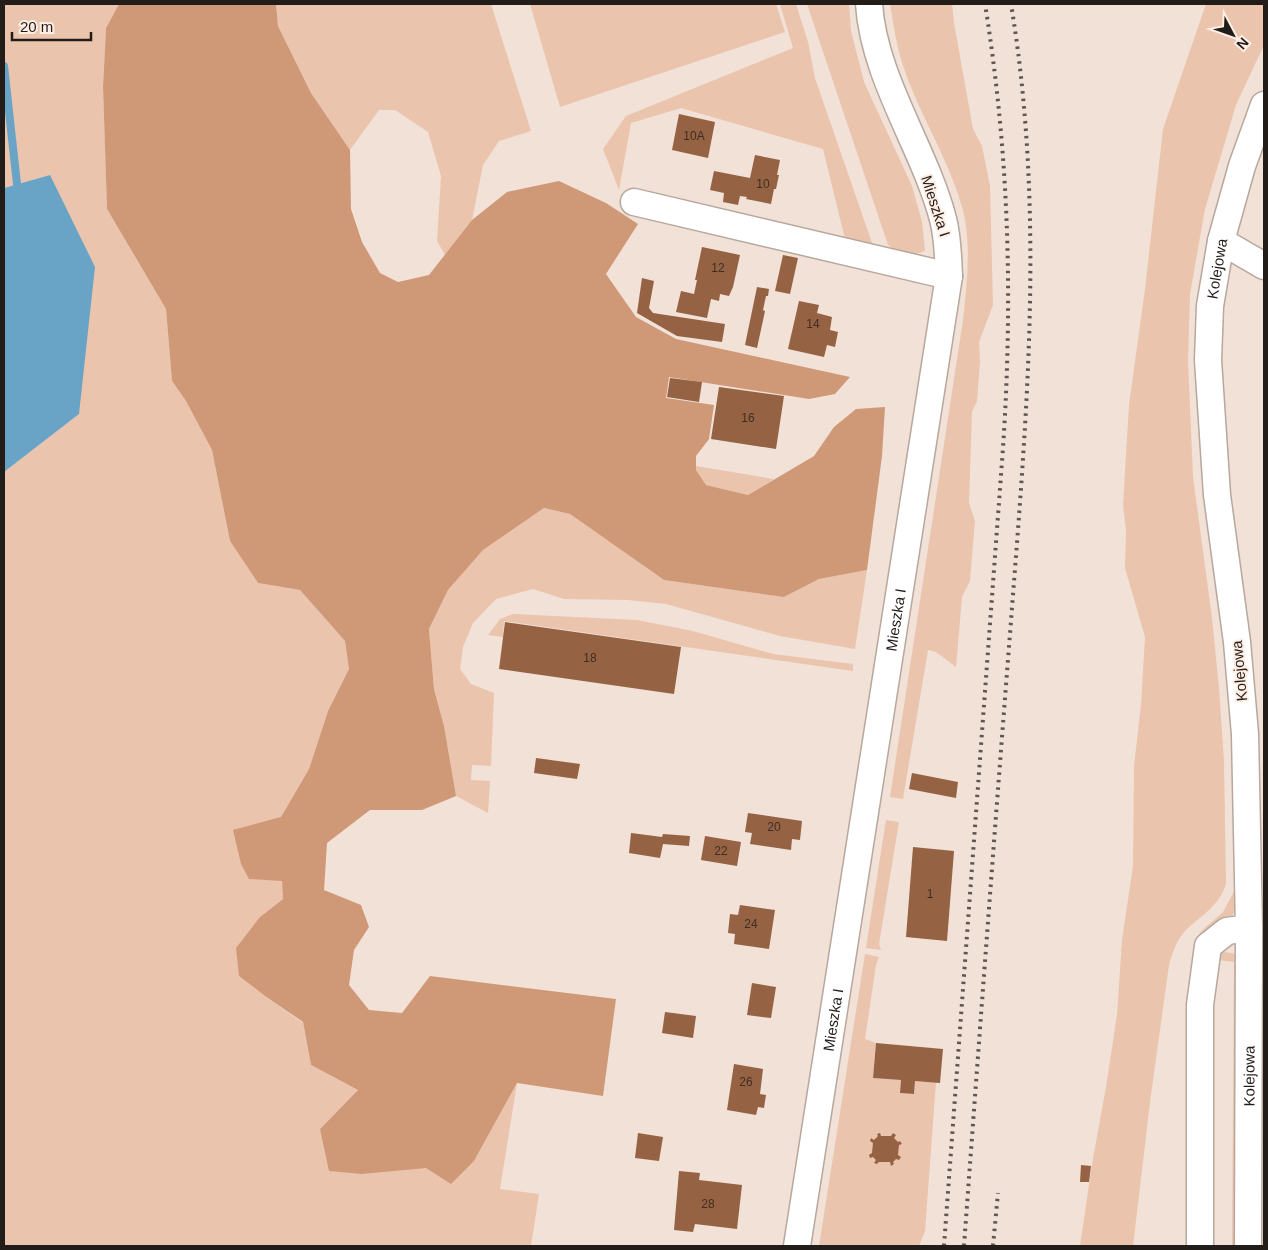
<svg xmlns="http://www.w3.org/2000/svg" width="1268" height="1250" font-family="Arial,sans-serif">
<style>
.green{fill:#ebc4ad}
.forest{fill:#cf9977}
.water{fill:#69a4c7}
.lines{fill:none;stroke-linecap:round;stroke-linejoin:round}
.stream{stroke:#69a4c7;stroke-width:8}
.building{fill:#956243}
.minor-casing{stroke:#b7a79d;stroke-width:29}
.minor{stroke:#fff;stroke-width:26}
.rail{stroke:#5f5651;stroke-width:4;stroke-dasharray:2.5 5;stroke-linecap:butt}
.labels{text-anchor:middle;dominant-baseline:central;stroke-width:4;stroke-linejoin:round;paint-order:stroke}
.number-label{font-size:12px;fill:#402e24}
.street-label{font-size:15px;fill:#231d1a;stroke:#ffeee4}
</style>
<rect width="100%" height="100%" fill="#f2e1d7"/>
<path class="green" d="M4,4H119L106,28L103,87L107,209L166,309L172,381L186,401L212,450L230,541L258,583L300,590L345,641L349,669L328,711L309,769L281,817L249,879L282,880L283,899L260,917L239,976L265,996L303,1023L311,1065L358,1090L320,1129L362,1174L474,1161L517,1083L500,1189L539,1194L531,1246H4V472L79,414L50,175L4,188Z
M276,4H491L531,131L499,141L483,165L472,220L445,255L437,241L441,176L428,132L395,110H379L350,150L311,93L278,26Z
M530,4H776L785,32L560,107Z
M780,4H796L808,42L815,78L872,243H846L823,149L681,108L631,123L619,190L603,149L626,116L793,48Z
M807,4H849L851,31L864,82L912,186L922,222L925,251C905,257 905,258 888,245Z
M890,4H952L954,23L973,129L982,146L990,186L993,305L979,342L980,362L977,401L972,412L969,503L975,521L970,581L962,597L956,667L936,652L928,650L903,799L890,797L963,320C967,283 972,243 962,207C949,160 922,119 906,74C897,51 894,27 890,4Z
M1206,4H1264V45L1236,105L1205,209L1190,294L1188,361L1193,477L1212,618L1219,688L1224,761L1226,884C1219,906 1202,915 1186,930C1177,939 1172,953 1169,965L1150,1102L1133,1246H1080L1092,1164L1106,1087L1117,1015L1122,940L1133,866L1134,766L1141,705L1145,637L1125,568L1126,531L1123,505L1129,405L1145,289L1163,129Z
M696,466L774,479L748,495L706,485L696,470Z
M544,508L570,514L664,580L784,597L819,579L867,570L855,649L780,636L666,604L628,600L564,599L533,589L496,599L473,623L463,647L460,669L471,684L494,693L491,766L472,765L471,780L490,781L488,813L456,796L444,726L434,689L429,629L448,590L483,550Z
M513,614L637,620L693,631L773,654L853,664V671L504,621L503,637L488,635L500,619Z
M886,820L899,822L879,944L881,950L866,948Z
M1236,888C1236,931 1229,916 1198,934L1223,912Z
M1225,952L1236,954V1246H1232L1234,962L1218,960L1219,954Z
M865,954L879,957L876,965L865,1039L876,1043L873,1078L901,1080L900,1093L914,1094L915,1081L936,1082L925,1231L919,1246H819Z"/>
<path class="forest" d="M119,4H276L278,26L311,93L350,150L351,209L362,242L380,273L398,282L429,275L472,220L507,192L559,181L606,203L638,224L606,274L636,317L676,339L850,377L835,394L809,399L669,377L666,398L714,405L709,439L696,456V470L706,485L748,495L814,456L834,427L856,409L885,407L882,456L867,570L819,579L784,597L664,580L570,514L544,508L483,550L448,590L429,629L434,689L444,726L456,796L422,810H370L327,843L324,890L361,905L369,927L354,950L349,985L369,1010L402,1013L430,976L616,999L603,1096L517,1083L474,1161L451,1184L426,1168L362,1174L329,1171L320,1129L358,1090L311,1065L303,1022L265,996L239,976L236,948L260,917L283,899L282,881L249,879L241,864L233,830L281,817L309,769L328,711L349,669L345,641L300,590L258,583L230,541L212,450L186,401L172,381L166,309L107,209L103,87L106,28Z"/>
<path class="water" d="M50,175L95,267L79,414L4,472V188Z"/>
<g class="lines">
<path class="stream" d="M4,66L17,184"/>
</g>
<path class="building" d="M679,114L715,122L708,158L672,150Z
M755,155L780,160L777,175H779L776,189H774L771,204L746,199L747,197L740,196L738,205L723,202L724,193L710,190L714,171L750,178Z
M702,247L740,255L733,287L729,296L720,294L719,301L711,299L707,318L676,312L681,291L694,294L697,280H695Z
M783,255L798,258L790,294L775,291Z
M642,278L654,281L649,308L653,313L725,324L722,342L677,336L637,313Z
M757,287L769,289L768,296H766L763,310L765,311L757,348L745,345Z
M799,301L819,305L817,313L832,317L830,330L838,332L835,347L827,345L824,357L788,349Z
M670,378L702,382L699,402L667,397Z
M719,387L784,396L776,449L711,439Z
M505,622L681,647L674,694L499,669Z
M536,758L580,764L577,779L534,773Z
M912,773L958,782L956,798L909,789Z
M748,813L802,821L800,840L792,839L791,850L750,844L752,833L745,832Z
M631,833L662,837L663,834L690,836L689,846L663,844L660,858L629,853Z
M705,836L741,842L737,866L701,860Z
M913,847L954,851L947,941L906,937Z
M740,905L775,910L769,949L734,944L735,934L728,933L730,914L738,915Z
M752,983L776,987L771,1018L747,1015Z
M665,1012L696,1016L693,1038L662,1033Z
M876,1043L943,1049L940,1083L915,1081L914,1094L900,1093L901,1080L873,1078Z
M734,1064L763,1069L760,1094L766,1095L764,1108L758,1107L756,1115L727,1110Z
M638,1133L663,1137L659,1161L635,1158Z
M880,1133L881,1136H891L893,1133L896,1135L894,1138L898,1142L900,1141L902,1144L899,1145L898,1155L901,1157L899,1160L896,1159L893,1162L894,1164L891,1166L890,1162H879L877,1164L874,1163L876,1160L873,1157L870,1158L869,1155L872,1153L873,1143L870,1141L871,1138L874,1140L878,1136L877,1134Z
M1081,1165L1091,1166L1089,1182H1080Z
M679,1171L700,1173L699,1180L742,1185L737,1229L695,1224L693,1232L674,1230Z"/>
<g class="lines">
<defs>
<g id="minor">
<path d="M634,202L949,276"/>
<path d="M1221,241L1264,266"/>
<path id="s1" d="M797,1246L949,276C948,257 948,238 943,219C924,147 874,79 869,4"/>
<path d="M1200,1246V1005L1208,946L1227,931L1249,928"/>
<path id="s2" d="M1248,1246L1249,928L1245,734L1237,642L1217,495L1208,360L1210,306L1221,241L1242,166L1264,105"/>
</g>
</defs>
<use href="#minor" class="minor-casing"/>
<use href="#minor" class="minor"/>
<path class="rail" d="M944,1246L1003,448C1013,297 1009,153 985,4
M964,1246C979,1042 994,838 1010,634C1026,423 1046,215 1011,4
M993,1246L998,1193"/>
</g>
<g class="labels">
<g class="number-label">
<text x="694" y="136">10A</text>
<text x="763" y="184">10</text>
<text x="718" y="268">12</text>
<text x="813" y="324">14</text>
<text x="748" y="418">16</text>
<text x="590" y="658">18</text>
<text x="774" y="827">20</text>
<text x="721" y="851">22</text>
<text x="930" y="894">1</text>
<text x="751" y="924">24</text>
<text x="746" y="1082">26</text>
<text x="708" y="1204">28</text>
</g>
<g class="street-label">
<text transform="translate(936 206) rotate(72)">Mieszka I</text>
<text stroke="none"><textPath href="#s2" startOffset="980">Kolejowa</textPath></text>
<text stroke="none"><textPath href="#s1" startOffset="634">Mieszka I</textPath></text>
<text transform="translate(1239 671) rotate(-95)">Kolejowa</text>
<text stroke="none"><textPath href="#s1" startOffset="229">Mieszka I</textPath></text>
<text stroke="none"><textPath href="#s2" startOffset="170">Kolejowa</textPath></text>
</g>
</g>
<rect width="1268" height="1250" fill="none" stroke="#231d1a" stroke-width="10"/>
<g transform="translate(1233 35) rotate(131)" stroke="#ffeee4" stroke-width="4" paint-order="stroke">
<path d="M0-4L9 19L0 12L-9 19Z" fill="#231d1a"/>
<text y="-8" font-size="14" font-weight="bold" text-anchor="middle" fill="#231d1a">N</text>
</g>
<path d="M12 32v8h79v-8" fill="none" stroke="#231d1a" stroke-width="2.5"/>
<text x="20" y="32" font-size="15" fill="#231d1a" stroke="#ffeee4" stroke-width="4" paint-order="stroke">20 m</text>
</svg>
